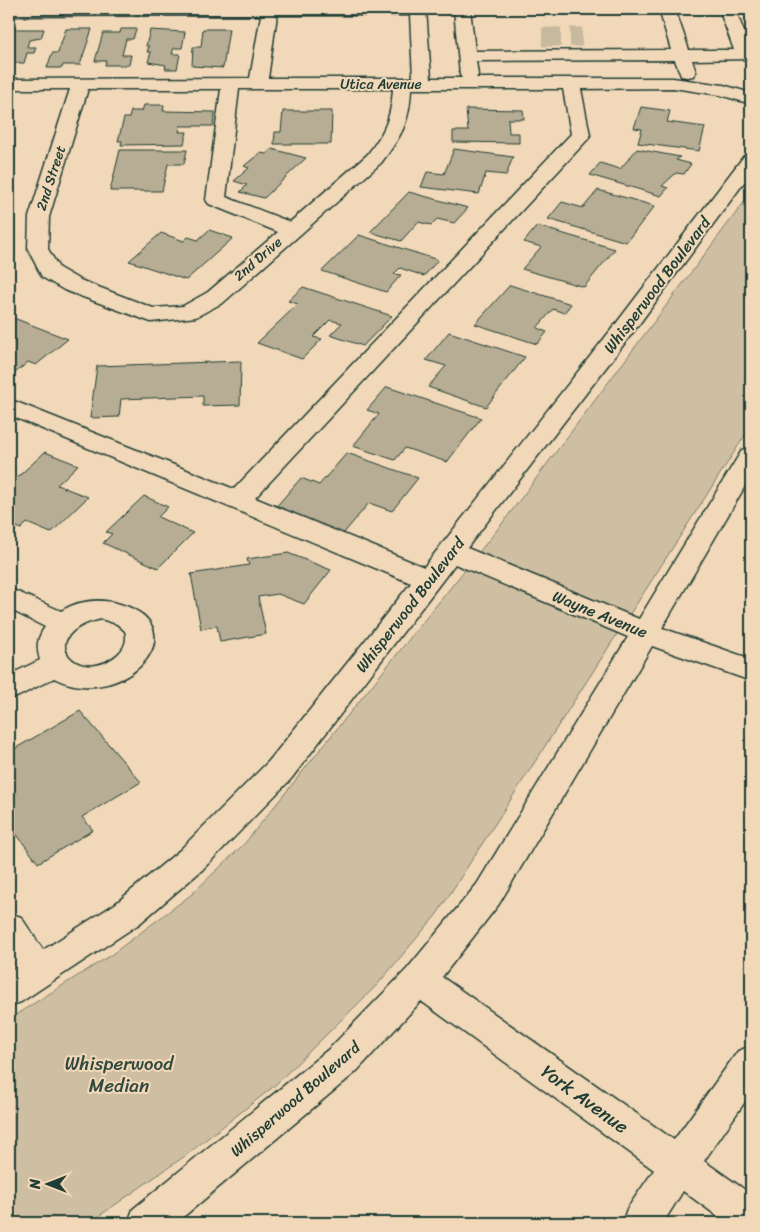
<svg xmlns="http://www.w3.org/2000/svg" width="760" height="1232" font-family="Sriracha,sans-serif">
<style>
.green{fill:#cfbfa2;stroke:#777e6b}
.building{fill:#b6ad94;stroke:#1f3d34}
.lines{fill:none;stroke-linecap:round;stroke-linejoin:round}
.minor-tunnel{stroke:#c7b99e;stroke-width:19;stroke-dasharray:19 9;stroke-linecap:butt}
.minor-casing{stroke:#1f3d34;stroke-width:3}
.minor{fill:#f1d8b8;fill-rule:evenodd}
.labels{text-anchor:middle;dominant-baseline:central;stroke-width:4;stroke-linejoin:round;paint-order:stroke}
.far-street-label{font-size:14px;fill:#1f3d34;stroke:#f1d8b8}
.street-label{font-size:16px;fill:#1f3d34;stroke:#f1d8b8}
.near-park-label{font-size:19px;fill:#314a3f;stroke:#f1d8b8}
.near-street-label{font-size:19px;fill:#1f3d34;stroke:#f1d8b8}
</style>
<rect width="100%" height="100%" fill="#f1d8b8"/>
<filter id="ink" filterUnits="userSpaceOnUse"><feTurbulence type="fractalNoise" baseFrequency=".02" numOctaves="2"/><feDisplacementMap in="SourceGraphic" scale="10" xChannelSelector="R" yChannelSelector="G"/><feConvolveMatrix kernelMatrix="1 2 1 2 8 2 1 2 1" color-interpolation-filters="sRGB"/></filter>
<g filter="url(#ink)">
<path class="green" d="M751,193V426L437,914L377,985L273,1087L185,1156L89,1223H9V1019L111,955L192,894L245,843L501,525Z"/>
<path class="building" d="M9,29H44L41,38L29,40L27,47H36L34,53H27L24,63H9Z
M66,29H92L80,65H63L62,68H47L52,53H58Z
M121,29H136L133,39H126L122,55H131L129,65H105L106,61H95L103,33H120Z
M203,29H229L223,68L192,66L193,47H201Z
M150,30L185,32L182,48H174L172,54H180L177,69H165L166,65L148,62L151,52H147L149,46H146Z
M144,105H164L163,111L215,112L213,126H180L179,132H187L184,144L121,145L122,141H118L124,118H129L131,111H142Z
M641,107L670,111L667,122L705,127L699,151L638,143L642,129L634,128Z
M466,109L523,110L524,119H508L509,133H519V143L453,142V131H468Z
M283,111H332L331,144H274L275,132H281Z
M272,149L306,158L264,198L240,192L247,185L234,181L249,168L244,166L260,153L266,154Z
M454,149L513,157L506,175L486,173L479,194L421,187L427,172L444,174Z
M637,149L680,157L676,160L691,164L684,174L676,173L662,186L668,188L661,196L590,175L600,163L620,169Z
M120,150H187L184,164H168L162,191H110Z
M598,190L655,206L626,242L548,219L562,202L583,208Z
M409,192L468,208L454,223L437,219L431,225L418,222L401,241L370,232Z
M537,226L615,249L584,287L522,269L541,247L524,242Z
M209,230L233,238L186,280L129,261L161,233L184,241L188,237L198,240Z
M359,235L438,260L424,276L400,268L394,274L401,275L386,292L322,271Z
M510,285L571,304L564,313L553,309L537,328L547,332L537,344L475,324Z
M303,287L392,316L363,346L330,335L342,323L330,320L313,337L322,339L302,359L257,343L298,304L288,301Z
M11,317L68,339L36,365L28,362L9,378V318Z
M449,332L525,357L486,407L428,387L446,366L426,360Z
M241,361L240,405L203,406V396L121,399L119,417L90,418L97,366Z
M387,387L481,418L447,462L405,448L395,460L353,446L379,414L367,410Z
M45,452L78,465L57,485L88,497L51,533L27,523L21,529L9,523V485Z
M347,453L418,478L392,511L369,503L343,534L275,508L301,478L319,485Z
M144,496L168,507L158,517L193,533L158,568L103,543L112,534L106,532Z
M288,553L331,570L304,604L278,594L258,597L266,634L220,642L217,626L201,629L191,574L249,565L247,559Z
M80,711L141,782L82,817L93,830L38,863L9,824V752Z"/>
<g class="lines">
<path class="minor-tunnel" d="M542,37H582"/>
<defs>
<path id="minor" d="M9,9H426L431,78H462L460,75L454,9H470L475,51L671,50L659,9H675L689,50H734L719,9H735L751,49V59L692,60L696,72L693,76L687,77L681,76L675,60L476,61L478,75L476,78H673L723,85L751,93V104L720,95L673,88L581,89L590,135L588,139L255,498L424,567L618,321L744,156L751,154V173L634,331L467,548L639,619L742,450L751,448V476L662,628L751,659V681L652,646L499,904L442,977L674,1140L738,1051L751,1046V1093L704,1161L751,1194V1223H727L683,1191L663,1223H622L627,1209L654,1170L421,1001L356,1072L176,1223H128L133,1209L330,1048L407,969L477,884L628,637L455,564L291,779L202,870L139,924L21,1002L9,1006V972L16,967L9,955V913L21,917L43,950L115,904L180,850L269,761L411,583L9,415V399L234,489L571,134L563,89H411C410,122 401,137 381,163L224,302L196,317L151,322L64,290L42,277L28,249L29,217L70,89H9V79L250,78L261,15L9,16ZM277,15H410L413,78H268ZM88,89H221L206,200L209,204L278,232L208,292L183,306L153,308L80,280L59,268L48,249L49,217ZM239,89H393C391,118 385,132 367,155L290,222L226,197Z
M9,588L61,611C79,600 100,598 120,604C201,628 122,713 54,678L19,696L9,699V675L40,660C36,647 37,638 45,627L9,609ZM101,619L117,624L125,631C128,641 124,649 117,655C78,688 31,635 101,619Z"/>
</defs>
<use href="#minor" class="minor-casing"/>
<use href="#minor" class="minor"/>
</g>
</g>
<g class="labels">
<g class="far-street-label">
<text x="381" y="84">Utica Avenue</text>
<text transform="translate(51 178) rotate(-72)">2nd Street</text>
<text transform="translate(258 259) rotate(-41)">2nd Drive</text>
</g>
<g class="street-label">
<text transform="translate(657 285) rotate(-53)">Whisperwood Boulevard</text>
<text transform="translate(410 605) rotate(-52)">Whisperwood Boulevard</text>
<text transform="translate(600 614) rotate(22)">Wayne Avenue</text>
<text transform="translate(295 1099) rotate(-41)">Whisperwood Boulevard</text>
</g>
<g class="near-park-label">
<text x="119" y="1063">Whisperwood<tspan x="119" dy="22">Median</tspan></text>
</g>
<g class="near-street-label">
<text transform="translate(585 1099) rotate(36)">York Avenue</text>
</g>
</g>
<rect width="760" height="1232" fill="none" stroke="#f1d8b8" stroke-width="30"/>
<rect x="15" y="15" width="730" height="1202" fill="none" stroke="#1f3d34" stroke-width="2" filter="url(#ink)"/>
<g transform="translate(48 1184) rotate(270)" stroke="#f1d8b8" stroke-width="4" paint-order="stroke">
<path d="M0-4L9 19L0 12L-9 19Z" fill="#1f3d34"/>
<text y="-8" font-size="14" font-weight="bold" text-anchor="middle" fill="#1f3d34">N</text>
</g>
</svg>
